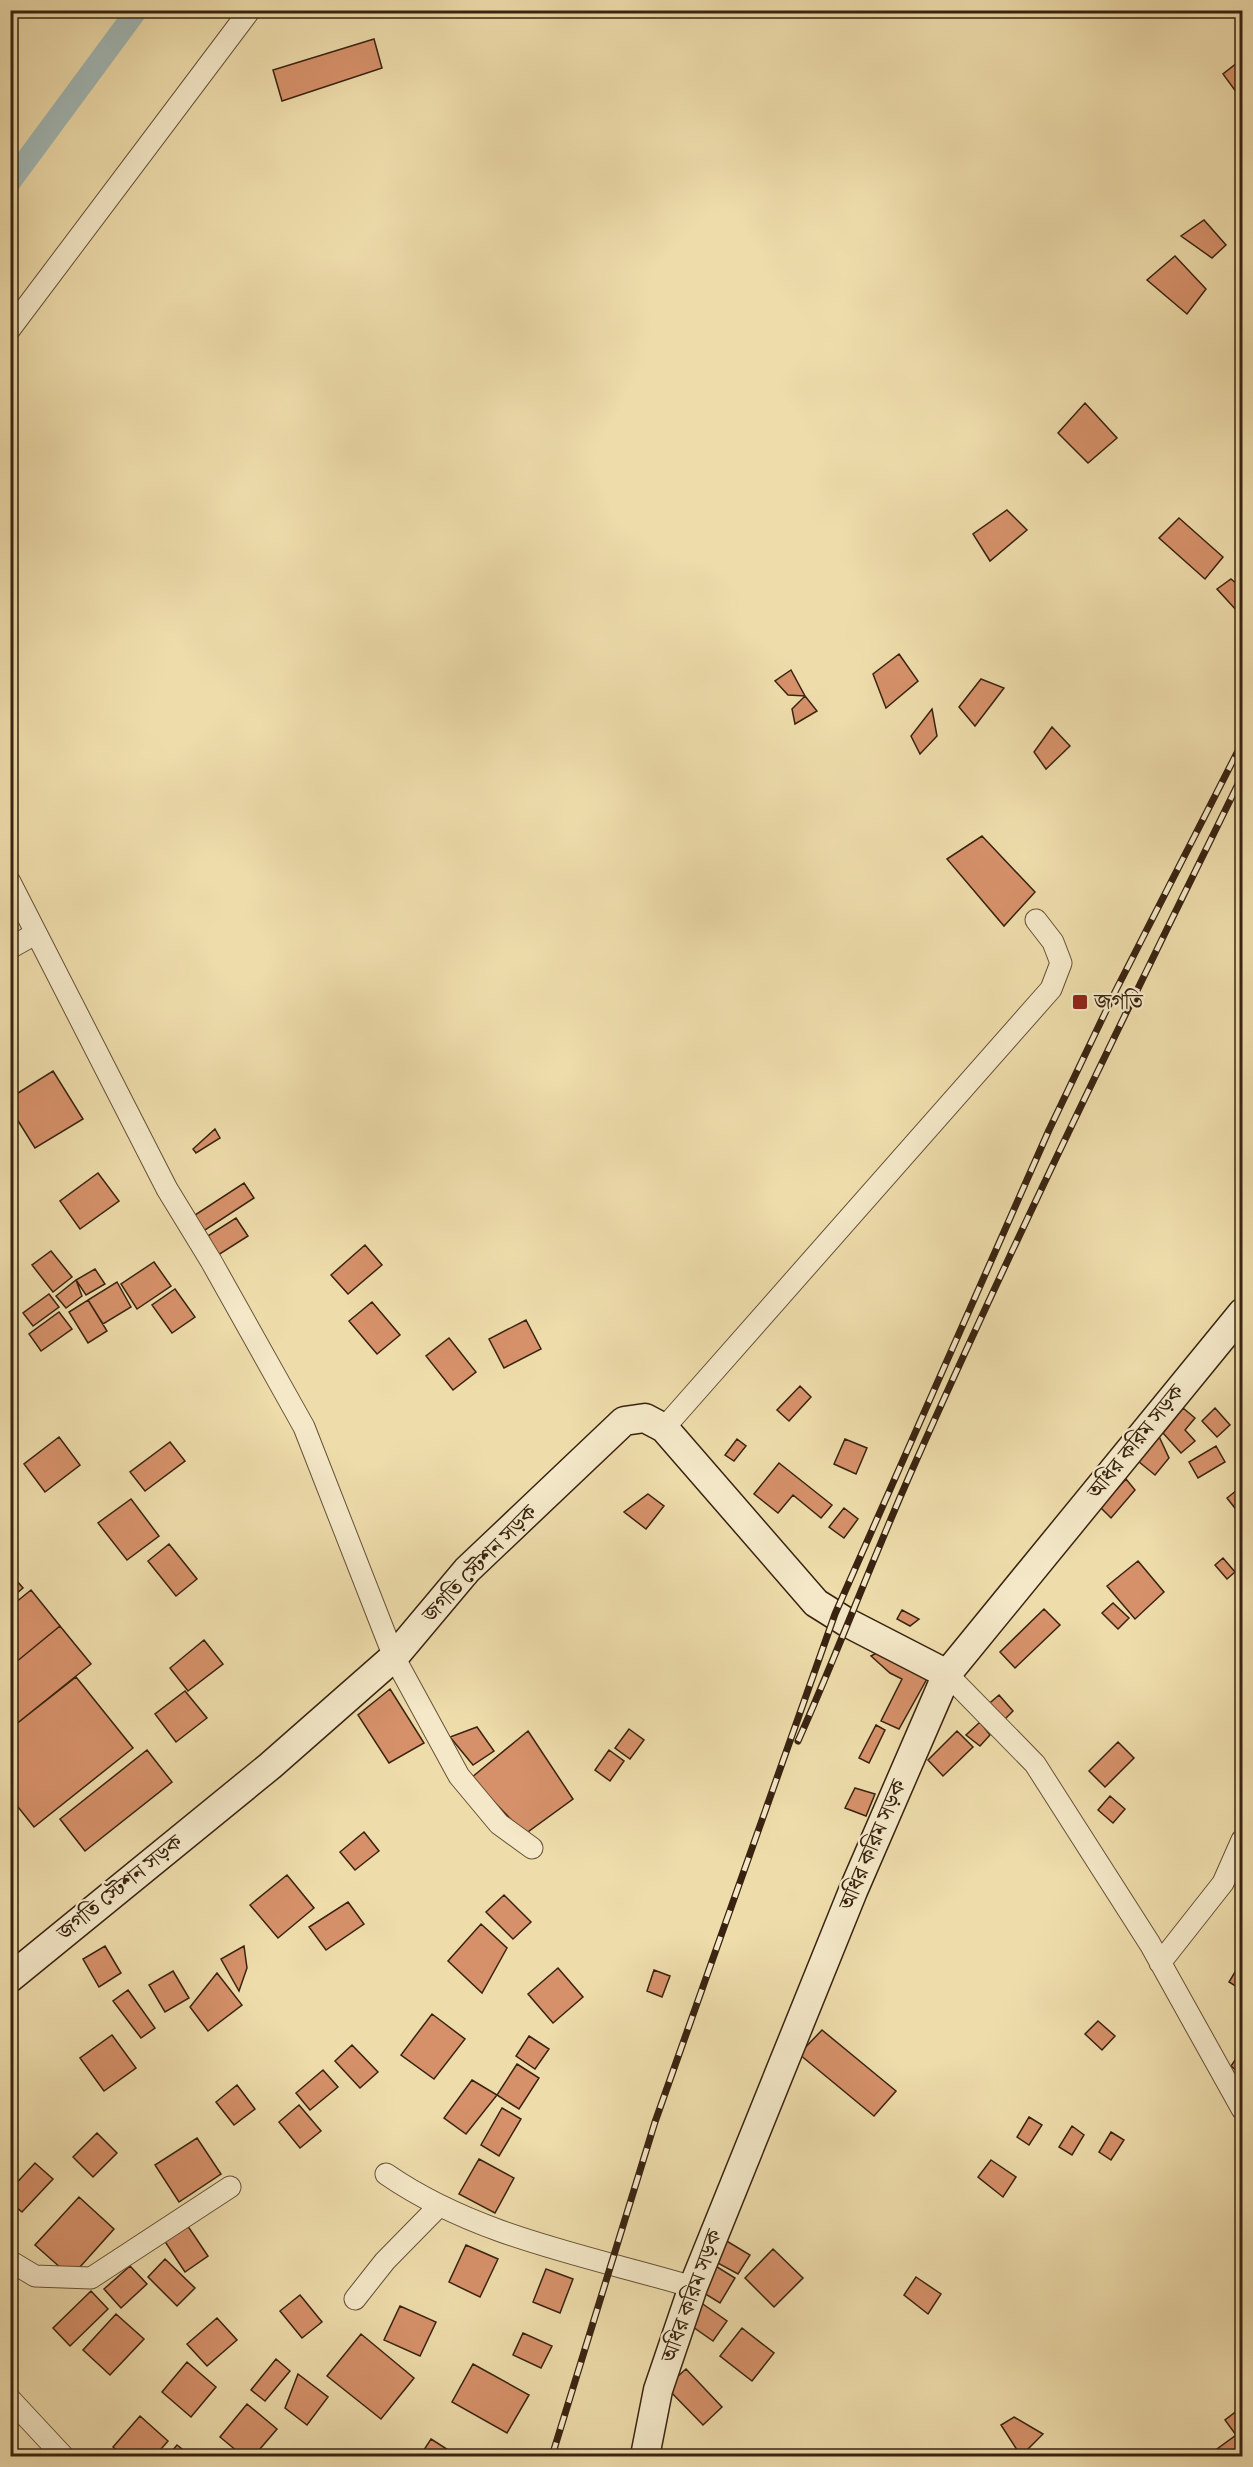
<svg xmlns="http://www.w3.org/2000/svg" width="1253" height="2467" font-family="'IM FELL DW Pica','Noto Serif Bengali',serif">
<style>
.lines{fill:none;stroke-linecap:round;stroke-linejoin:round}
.canal{stroke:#a0b8b6;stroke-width:22}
.building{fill:#d6916a;stroke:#392310;stroke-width:1.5}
.street-casing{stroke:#665137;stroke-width:23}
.secondary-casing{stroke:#392310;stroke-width:31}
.street{stroke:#f4e8c8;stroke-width:21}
.secondary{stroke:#f4e8c8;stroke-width:28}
.rail-casing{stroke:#392310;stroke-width:7}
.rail{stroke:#f4e8c8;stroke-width:4.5;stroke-dasharray:14;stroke-linecap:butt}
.poi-dot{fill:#8f2418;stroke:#f4e8c8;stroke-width:2}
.labels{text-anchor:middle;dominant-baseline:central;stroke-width:4.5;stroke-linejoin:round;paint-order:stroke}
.poi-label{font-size:22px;fill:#392310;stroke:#f4e8c8;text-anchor:start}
.street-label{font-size:22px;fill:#392310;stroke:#f4e8c8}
</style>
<rect width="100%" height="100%" fill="#eedcab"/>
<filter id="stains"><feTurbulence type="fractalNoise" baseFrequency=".00333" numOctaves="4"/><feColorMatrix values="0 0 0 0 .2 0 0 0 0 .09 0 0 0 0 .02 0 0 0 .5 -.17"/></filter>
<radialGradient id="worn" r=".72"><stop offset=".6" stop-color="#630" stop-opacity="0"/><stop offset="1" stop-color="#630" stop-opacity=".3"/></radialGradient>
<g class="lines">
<path class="canal" d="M10,182L137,10"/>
</g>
<path class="building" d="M374,39L382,68L282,101L273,70Z
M1242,59V100L1223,74Z
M1204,220L1226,245L1212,258L1181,236Z
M1175,256L1206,289L1187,314L1147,280Z
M1085,403L1117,438L1088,463L1058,433Z
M1007,510L1027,530L990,561L973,534Z
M1179,518L1223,557L1205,579L1159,538Z
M1231,579L1242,588V606L1237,611L1217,589Z
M899,654L918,681L886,708L873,674Z
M791,670L805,696L788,695L775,681Z
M981,679L1004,688L975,726L959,707Z
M805,696L817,711L795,724L792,709Z
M932,709L937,736L920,754L911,736Z
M1052,727L1070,746L1046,769L1034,752Z
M982,836L1035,892L1004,926L947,859Z
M53,1071L83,1119L35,1148L10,1108V1098Z
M215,1129L220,1138L196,1153L193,1149Z
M98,1173L119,1201L80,1229L60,1201Z
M244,1183L254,1198L202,1232L192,1217Z
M236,1218L248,1236L215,1257L203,1239Z
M365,1245L382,1265L348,1294L331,1275Z
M51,1251L72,1277L53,1292L32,1265Z
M154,1262L171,1286L137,1309L121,1284Z
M95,1269L105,1284L86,1295L76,1280Z
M76,1280L82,1296L66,1308L56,1296Z
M117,1282L131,1307L103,1324L88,1300Z
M175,1289L195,1317L172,1333L152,1305Z
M49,1294L59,1307L33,1326L23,1313Z
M88,1300L107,1331L88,1343L69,1312Z
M372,1302L400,1335L377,1354L349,1321Z
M59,1312L72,1329L41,1351L29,1334Z
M526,1320L541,1349L504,1368L489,1339Z
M449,1338L476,1372L453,1390L426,1356Z
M800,1386L811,1397L789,1421L777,1410Z
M1183,1408L1195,1418L1185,1430L1195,1441L1181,1453L1163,1433Z
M1215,1408L1230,1425L1217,1437L1202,1421Z
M1156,1430L1169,1458L1155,1475L1133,1457Z
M59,1437L80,1465L45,1492L24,1464Z
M737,1439L746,1446L734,1461L725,1455Z
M845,1439L867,1448L856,1474L834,1464Z
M170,1442L185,1461L145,1491L130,1472Z
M1216,1446L1225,1462L1198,1478L1189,1462Z
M779,1463L832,1505L821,1518L793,1495L778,1513L754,1494Z
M1126,1479L1135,1490L1111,1518L1100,1507Z
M1242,1486V1517L1227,1498Z
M648,1494L664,1506L646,1529L624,1512Z
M131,1499L159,1536L127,1560L98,1523Z
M844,1508L858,1519L844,1538L829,1527Z
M169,1544L197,1579L176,1596L148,1561Z
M1223,1558L1235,1572L1227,1579L1215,1565Z
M1138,1561L1164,1592L1135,1619L1107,1586Z
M10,1573L23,1588L10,1599Z
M31,1590L60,1626L10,1667V1607Z
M1113,1603L1129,1618L1118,1629L1102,1613Z
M1044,1609L1060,1625L1015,1668L1000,1652Z
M902,1610L919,1619L910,1626L897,1619Z
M60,1626L91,1664L10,1729V1667Z
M204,1640L223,1664L188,1691L170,1668Z
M884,1649L928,1677L899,1729L881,1721L902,1679L890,1673L871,1656Z
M76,1677L133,1748L34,1827L10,1797V1729Z
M390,1689L424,1743L389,1763L358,1715Z
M185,1691L207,1718L176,1742L155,1714Z
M999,1695L1013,1711L1001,1723L984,1708Z
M980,1722L990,1735L980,1746L966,1735Z
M876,1725L885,1730L869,1763L859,1758Z
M477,1727L494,1751L473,1765L450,1737Z
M629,1729L644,1740L630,1759L615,1748Z
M528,1731L573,1799L525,1834L471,1778Z
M957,1731L973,1747L943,1776L928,1760Z
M1118,1742L1134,1758L1105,1787L1089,1771Z
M147,1750L172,1782L85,1851L60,1819Z
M609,1750L624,1761L610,1781L595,1770Z
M855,1788L875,1794L866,1816L845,1808Z
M1110,1796L1125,1809L1113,1823L1098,1810Z
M364,1832L379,1851L355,1870L340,1852Z
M287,1875L314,1908L278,1938L250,1905Z
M504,1895L531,1922L513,1939L486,1912Z
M348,1902L364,1924L326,1950L309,1927Z
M481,1924L507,1948L482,1993L448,1961Z
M105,1946L121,1973L99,1987L83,1959Z
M244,1946L247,1968L239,1991L221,1959Z
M1238,1967L1242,1970V1990L1229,1982Z
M558,1968L583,1997L553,2023L528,1994Z
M654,1970L670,1976L662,1997L647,1991Z
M173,1971L189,1998L165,2012L149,1985Z
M217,1973L242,2005L208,2031L190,2007Z
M128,1990L155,2028L141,2038L113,2001Z
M432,2014L465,2039L434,2079L401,2055Z
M1098,2021L1115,2036L1102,2050L1085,2034Z
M822,2030L896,2091L874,2116L799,2054Z
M112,2035L136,2068L104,2091L80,2058Z
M529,2036L549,2049L535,2069L516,2056Z
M352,2045L378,2072L360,2088L335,2061Z
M1242,2050V2075L1231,2066Z
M517,2064L539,2078L519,2109L497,2095Z
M323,2070L338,2087L310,2110L296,2093Z
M472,2080L497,2095L466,2134L444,2118Z
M237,2085L255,2109L234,2125L216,2102Z
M299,2105L321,2131L300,2148L279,2122Z
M502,2108L521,2119L499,2156L481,2145Z
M1029,2117L1042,2125L1029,2145L1017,2137Z
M1072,2126L1084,2135L1072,2155L1059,2147Z
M1111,2132L1124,2140L1111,2160L1099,2152Z
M97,2133L117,2153L93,2177L73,2157Z
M197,2138L221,2174L179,2202L155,2165Z
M479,2159L514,2178L495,2213L459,2194Z
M991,2160L1016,2177L1003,2197L978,2177Z
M35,2163L53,2179L22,2212L10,2202V2190Z
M79,2197L114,2229L71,2277L35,2245Z
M183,2219L208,2256L185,2272L160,2234Z
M725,2240L750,2255L738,2274L714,2261Z
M466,2245L498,2259L480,2297L449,2282Z
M773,2249L803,2278L774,2307L745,2278Z
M165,2259L195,2288L177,2306L148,2277Z
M714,2265L735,2278L720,2303L699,2290Z
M130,2266L147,2284L121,2308L104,2289Z
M546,2269L573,2279L560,2313L533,2302Z
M916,2277L941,2294L928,2314L904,2295Z
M91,2291L108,2309L70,2346L53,2328Z
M300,2295L322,2322L302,2338L280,2311Z
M700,2302L727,2321L713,2341L686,2322Z
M400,2306L436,2322L420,2356L384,2340Z
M116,2314L144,2339L110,2375L83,2350Z
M217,2318L237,2340L207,2366L187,2344Z
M742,2328L774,2353L752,2381L720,2356Z
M523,2333L552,2346L541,2368L513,2355Z
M361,2334L414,2378L381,2419L327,2376Z
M276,2359L290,2371L265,2401L251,2390Z
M187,2362L216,2387L191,2417L162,2392Z
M473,2364L529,2395L507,2433L452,2402Z
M686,2369L722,2407L703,2425L666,2387Z
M298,2374L328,2397L307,2425L285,2408Z
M247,2404L277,2429L254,2456H243L220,2437Z
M1242,2407V2456H1216L1213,2452L1236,2435L1225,2420Z
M140,2416L168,2441L155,2456H123L113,2447Z
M1014,2417L1043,2434L1021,2456L1001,2425Z
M431,2439L453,2453L451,2456H420Z
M177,2445L191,2456H168Z"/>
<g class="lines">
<defs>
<path id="street" d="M10,329L250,10
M10,882L167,1189L211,1261L304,1427L394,1657L459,1776L499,1824L532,1848
M10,948L35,934
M664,1428L1051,989L1061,963L1053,942L1036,920
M947,1674L1035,1764L1150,1944L1242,2109
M1160,1963L1223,1883L1242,1840
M386,2174C477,2237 589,2256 693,2287
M10,2261L35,2276L91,2278L230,2187
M355,2299L385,2261L438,2207
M10,2399L63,2456"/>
<path id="secondary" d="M10,1978L270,1766L394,1657L467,1570L624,1421L645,1418L664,1428L816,1603L848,1623L947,1674
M645,2456L658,2390L693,2287L853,1891L947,1674L1242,1313"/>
</defs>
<use href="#street" class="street-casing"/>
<use href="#secondary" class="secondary-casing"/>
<use href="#street" class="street"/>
<use href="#secondary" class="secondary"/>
<defs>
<path id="rail" d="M798,1741C838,1652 872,1560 912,1470C1016,1236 1129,1006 1242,776
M552,2456L655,2122L835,1614L1049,1130L1115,992L1242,743"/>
</defs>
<use href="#rail" class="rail-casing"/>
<use href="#rail" class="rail"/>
</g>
<rect class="poi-dot" x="1072" y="994" width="16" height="16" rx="3"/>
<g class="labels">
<g class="poi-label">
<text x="1094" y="1002">জগতি</text>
</g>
<g class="street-label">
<text transform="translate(1136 1442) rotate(-51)">অধির করিম সড়ক</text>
<text transform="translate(480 1564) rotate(-46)">জগতি স্টেশন সড়ক</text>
<text transform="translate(873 1845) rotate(-67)">অধির করিম সড়ক</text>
<text transform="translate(120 1888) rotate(-39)">জগতি স্টেশন সড়ক</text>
<text transform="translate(692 2296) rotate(-70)">অধির করিম সড়ক</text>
</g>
</g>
<rect width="1253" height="2467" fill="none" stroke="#eedcab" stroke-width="36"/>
<rect x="12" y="12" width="1229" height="2443" fill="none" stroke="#392310" stroke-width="3"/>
<rect x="18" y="18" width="1217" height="2431" fill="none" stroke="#392310" stroke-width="1.5"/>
<rect width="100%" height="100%" filter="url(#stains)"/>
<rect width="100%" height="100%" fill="url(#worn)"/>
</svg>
